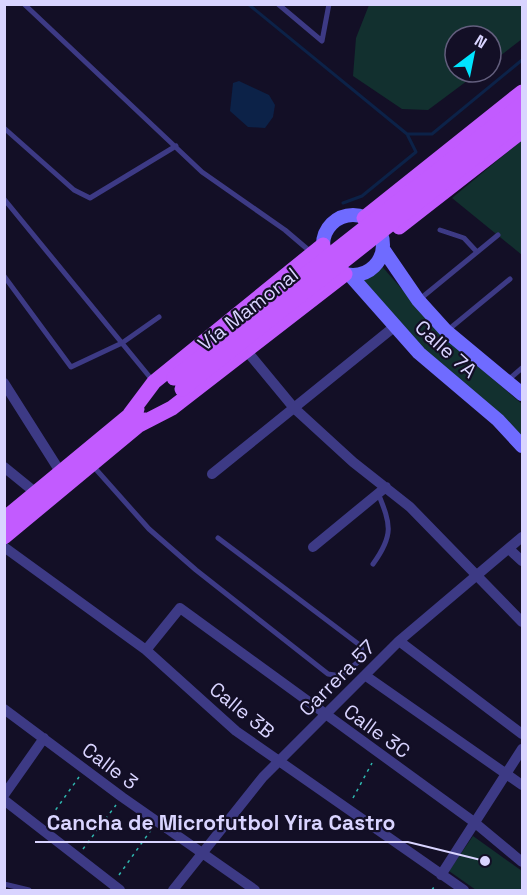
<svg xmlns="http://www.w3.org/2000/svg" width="527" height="895" font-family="'Space Grotesk',sans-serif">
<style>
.green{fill:#12302f}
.water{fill:#0c2248}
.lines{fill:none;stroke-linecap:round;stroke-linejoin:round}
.stream{stroke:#0c2248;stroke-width:3}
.path{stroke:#2fb8b0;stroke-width:1.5;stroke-dasharray:3 4.5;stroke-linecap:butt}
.lane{stroke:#3d3a85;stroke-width:5}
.street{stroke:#3d3a85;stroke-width:10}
.secondary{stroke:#6f6bff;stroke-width:14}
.primary{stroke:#c25bff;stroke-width:15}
.primary-bridge{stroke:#c25bff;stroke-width:15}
.labels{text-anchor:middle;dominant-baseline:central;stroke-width:4.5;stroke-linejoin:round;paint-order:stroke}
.street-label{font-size:20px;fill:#d9d4ff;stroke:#130f26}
.leader{fill:none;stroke:#d9d4ff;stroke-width:2}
.callout-dot{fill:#d9d4ff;stroke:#130f26;stroke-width:2}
.callout-label{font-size:21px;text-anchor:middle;font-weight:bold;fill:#d9d4ff;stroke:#130f26;stroke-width:4.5;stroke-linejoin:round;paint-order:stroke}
</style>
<rect width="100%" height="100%" fill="#130f26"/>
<path class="green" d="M369,5H522V39L491,63V36H455V72H479L428,110L402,109L353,76L356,38Z
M522,140V255L452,198Z
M379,263L443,336L522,404V439L454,380L357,279L369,275Z
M473,836L522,871V890H476L449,871Z"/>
<path class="water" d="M239,81L269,95L275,105L273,117L265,128L248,127L230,111L233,83Z"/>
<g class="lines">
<path class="stream" d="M248,4L407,134L416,152L362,196L343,203
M407,134H432L522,60"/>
<path class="path" d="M353,798L372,763
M47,822L79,777
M83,849L116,805
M119,875L151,830
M432,890L436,884"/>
<path class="lane" d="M24,4L202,172L285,230L312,253
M278,4L322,41L329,4
M4,128L74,190L90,198L176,146
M4,199L153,381
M440,230L464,238L477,252
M4,276L71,367L122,343L159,317
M420,299L498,235
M448,330L510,279
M508,380L522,368
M93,466L149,529L196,570L328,674L341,676L363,658L361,646L218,538
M373,564C394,535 391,525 378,493
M4,884L29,890"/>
<path class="street" d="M246,350L294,408L353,462L410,507L522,622
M4,383L61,473
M4,467L36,493
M212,474L394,327
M4,547L146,650L236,731L464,890
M313,547L386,487
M509,549L522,561
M399,641L522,734
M146,650L180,608L474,822L522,862
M366,676L522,785
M4,709L122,797L255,890
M4,795L44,738
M4,800L120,890
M441,875L522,749
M173,890L263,777L399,641L522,537"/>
<path class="secondary" d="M323 245a30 30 0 1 1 60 0a30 30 0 1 1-60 0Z
M383,249L418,300L446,331L522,394
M350,275L419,353L498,420L522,446"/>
<path class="primary" d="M364,218L522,92
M399,227L522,131
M130,414L154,382L323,245
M139,425L172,408L345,274
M4,519L137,409
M4,537L145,420"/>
<path class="primary-bridge" d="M174,378L522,104
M182,389L522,120"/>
</g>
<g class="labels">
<g class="street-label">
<text transform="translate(248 309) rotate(-38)">Vía Mamonal</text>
<text transform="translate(446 349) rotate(42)">Calle 7A</text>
<text transform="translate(337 678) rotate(-45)">Carrera 57</text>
<text transform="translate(242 710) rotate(39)">Calle 3B</text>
<text transform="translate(377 731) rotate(36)">Calle 3C</text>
<text transform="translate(110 766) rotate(37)">Calle 3</text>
</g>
</g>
<path class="leader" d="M485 861L408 842H35"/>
<circle class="callout-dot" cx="485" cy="861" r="6"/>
<g class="callout-label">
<text x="221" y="830">Cancha de Microfutbol Yira Castro</text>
</g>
<rect width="527" height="895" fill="none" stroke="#d9d4ff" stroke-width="12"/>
<g transform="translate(473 54) rotate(32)"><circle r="28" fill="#130f26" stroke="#625e7d" stroke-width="1.5"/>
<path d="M0-4.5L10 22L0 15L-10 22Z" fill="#00e5ff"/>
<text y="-9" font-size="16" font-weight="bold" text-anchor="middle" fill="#d9d4ff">N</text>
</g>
</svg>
